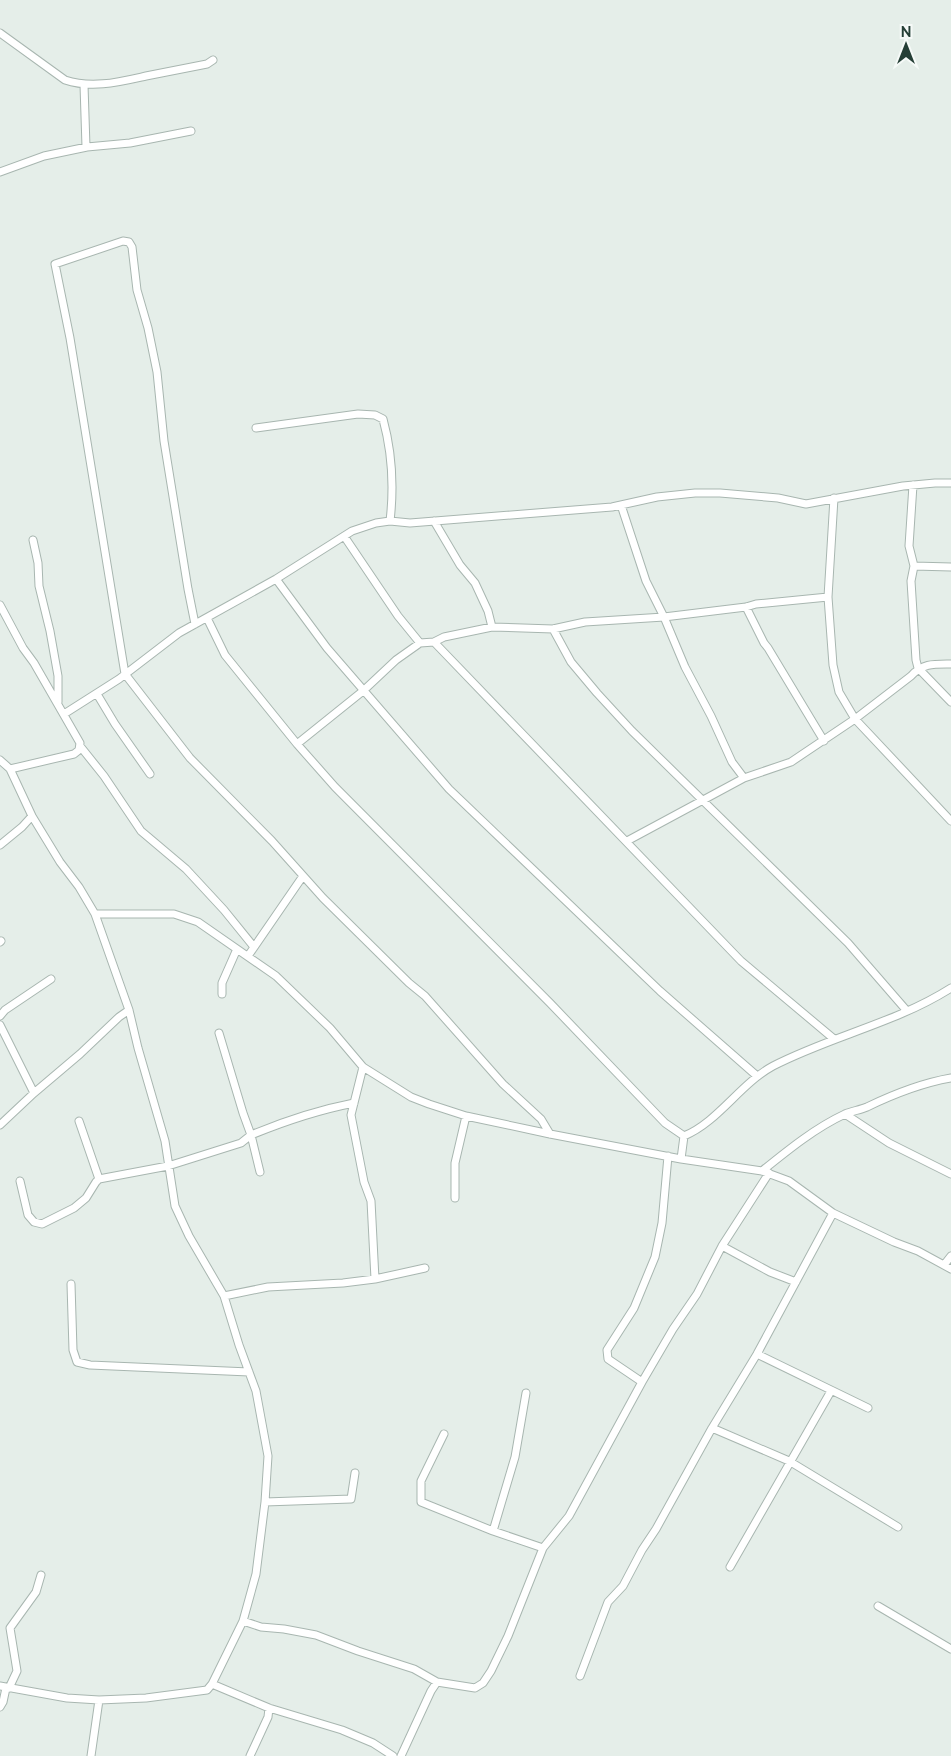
<svg xmlns="http://www.w3.org/2000/svg" width="951" height="1756" font-family="Raleway,sans-serif">
<style>
.lines{fill:none;stroke-linecap:round;stroke-linejoin:round}
.street-casing{stroke:#a8b6b0;stroke-width:9}
.street{stroke:#fff;stroke-width:7}
</style>
<rect width="100%" height="100%" fill="#e5eee9"/>
<g class="lines">
<defs>
<path id="street" d="M0,33L65,80C92,89 119,82 146,76C166,72 187,68 207,64L213,60
M84,85L86,147
M0,172L44,156L87,147L130,143L191,131
M256,428L358,414L375,415L383,419C392,452 394,487 390,521
M913,485L909,546L914,566L911,581L916,660L918,668L951,702
M834,498L828,597L833,665L839,692L855,719L951,821
M621,505L646,581L664,617L685,667L711,716L732,762L744,778
M434,521L460,565L475,583L488,611L492,627
M344,536L398,616L420,643
M33,540L38,563L39,586L50,631L58,676V702
M914,566L951,567
M276,579L327,648L449,789L660,991L757,1076
M0,605L23,648L34,663L80,743L79,750L74,754L10,769
M746,607L764,643L768,648L824,741
M207,618L225,655L297,744L335,787L550,1003L665,1123L684,1136
M195,624L188,589L164,441L157,372L148,328L137,290L132,247L129,242L123,241L55,264L70,338L125,674L190,758L272,841L323,898L409,983L425,996L503,1084L541,1119L550,1134
M553,629L571,662L597,693L632,731L848,943L907,1011
M434,642L741,961L834,1039
M97,694L115,724L150,774
M64,714L119,679L179,633L276,579L352,531L376,523L390,521L410,523L612,507L657,497L695,493H720L778,498L806,504L903,486L935,483H951
M297,744L363,691L396,660L420,643L434,642L444,637L492,627L553,629L585,622L664,617L746,607L756,604L828,597
M80,746L104,776L141,831L186,869L224,910L254,947
M0,760L10,769L32,816L60,862L79,887L95,914L129,1010L138,1048L165,1141L175,1206L189,1236L224,1296L239,1345L256,1391L268,1456L265,1502L256,1574L243,1621L212,1684L207,1690L146,1698L99,1700L67,1698L0,1686
M627,841L744,778L791,762L855,719L911,676C923,663 934,664 951,664
M0,845L22,827L32,816
M95,914H174L198,922L276,976L330,1028L363,1067L411,1097L429,1104L466,1116L550,1134L681,1159L762,1171L789,1181L833,1213L894,1242L918,1251L951,1269
M0,942L1,941
M248,956L303,876
M222,994V983L237,949
M0,1016L5,1010L51,979
M0,1025L34,1093
M363,1067L351,1115L364,1182L371,1201L375,1279
M845,1114L889,1143L951,1174
M79,1121L99,1179
M0,1125L34,1093L80,1054L119,1017L129,1010
M684,1136C718,1122 740,1084 773,1066C831,1036 896,1023 951,988
M681,1159L684,1136
M762,1171C788,1150 815,1128 845,1114C852,1111 860,1110 867,1107C894,1094 922,1083 951,1078
M260,1172L251,1135C285,1121 318,1110 354,1103
M20,1181L28,1215L34,1222L42,1224L74,1208L86,1198L96,1182L99,1179L168,1166L241,1143L251,1135L243,1113L219,1033
M455,1198V1163L466,1116
M722,1246L770,1272L796,1282
M944,1265L951,1256
M71,1284L73,1350L77,1362L90,1365L249,1372
M224,1296L268,1287L343,1283L375,1279L425,1268
M757,1354L868,1408
M642,1382L608,1359L607,1350L634,1308L655,1257L662,1223L668,1156
M712,1428L789,1461L898,1527
M444,1434L421,1481V1502L493,1531L543,1548
M265,1502L351,1499L355,1473
M493,1531L515,1457L526,1393
M730,1567L831,1391
M878,1606L951,1649
M243,1621L261,1627L284,1629L316,1635L358,1651L414,1669L437,1682L475,1688L483,1683L491,1671L508,1636L543,1548L569,1516L642,1382L673,1329L697,1294L722,1246L769,1173
M580,1676L608,1602L623,1586L642,1550L656,1529L712,1428L757,1354L833,1213
M212,1684L269,1708L342,1730L373,1743L393,1756
M9,1688L17,1671L10,1628L36,1592L41,1575
M0,1707L3,1702L6,1688
M91,1756L99,1700
M250,1756L268,1717L269,1708
M401,1756L431,1691L437,1682"/>
</defs>
<use href="#street" class="street-casing"/>
<use href="#street" class="street"/>
</g>
<g transform="translate(906 45)" stroke="#f6faf8" stroke-width="4" paint-order="stroke">
<path d="M0-4L9 19L0 12L-9 19Z" fill="#253f36"/>
<text y="-8" font-size="14" font-weight="bold" text-anchor="middle" fill="#253f36">N</text>
</g>
</svg>
